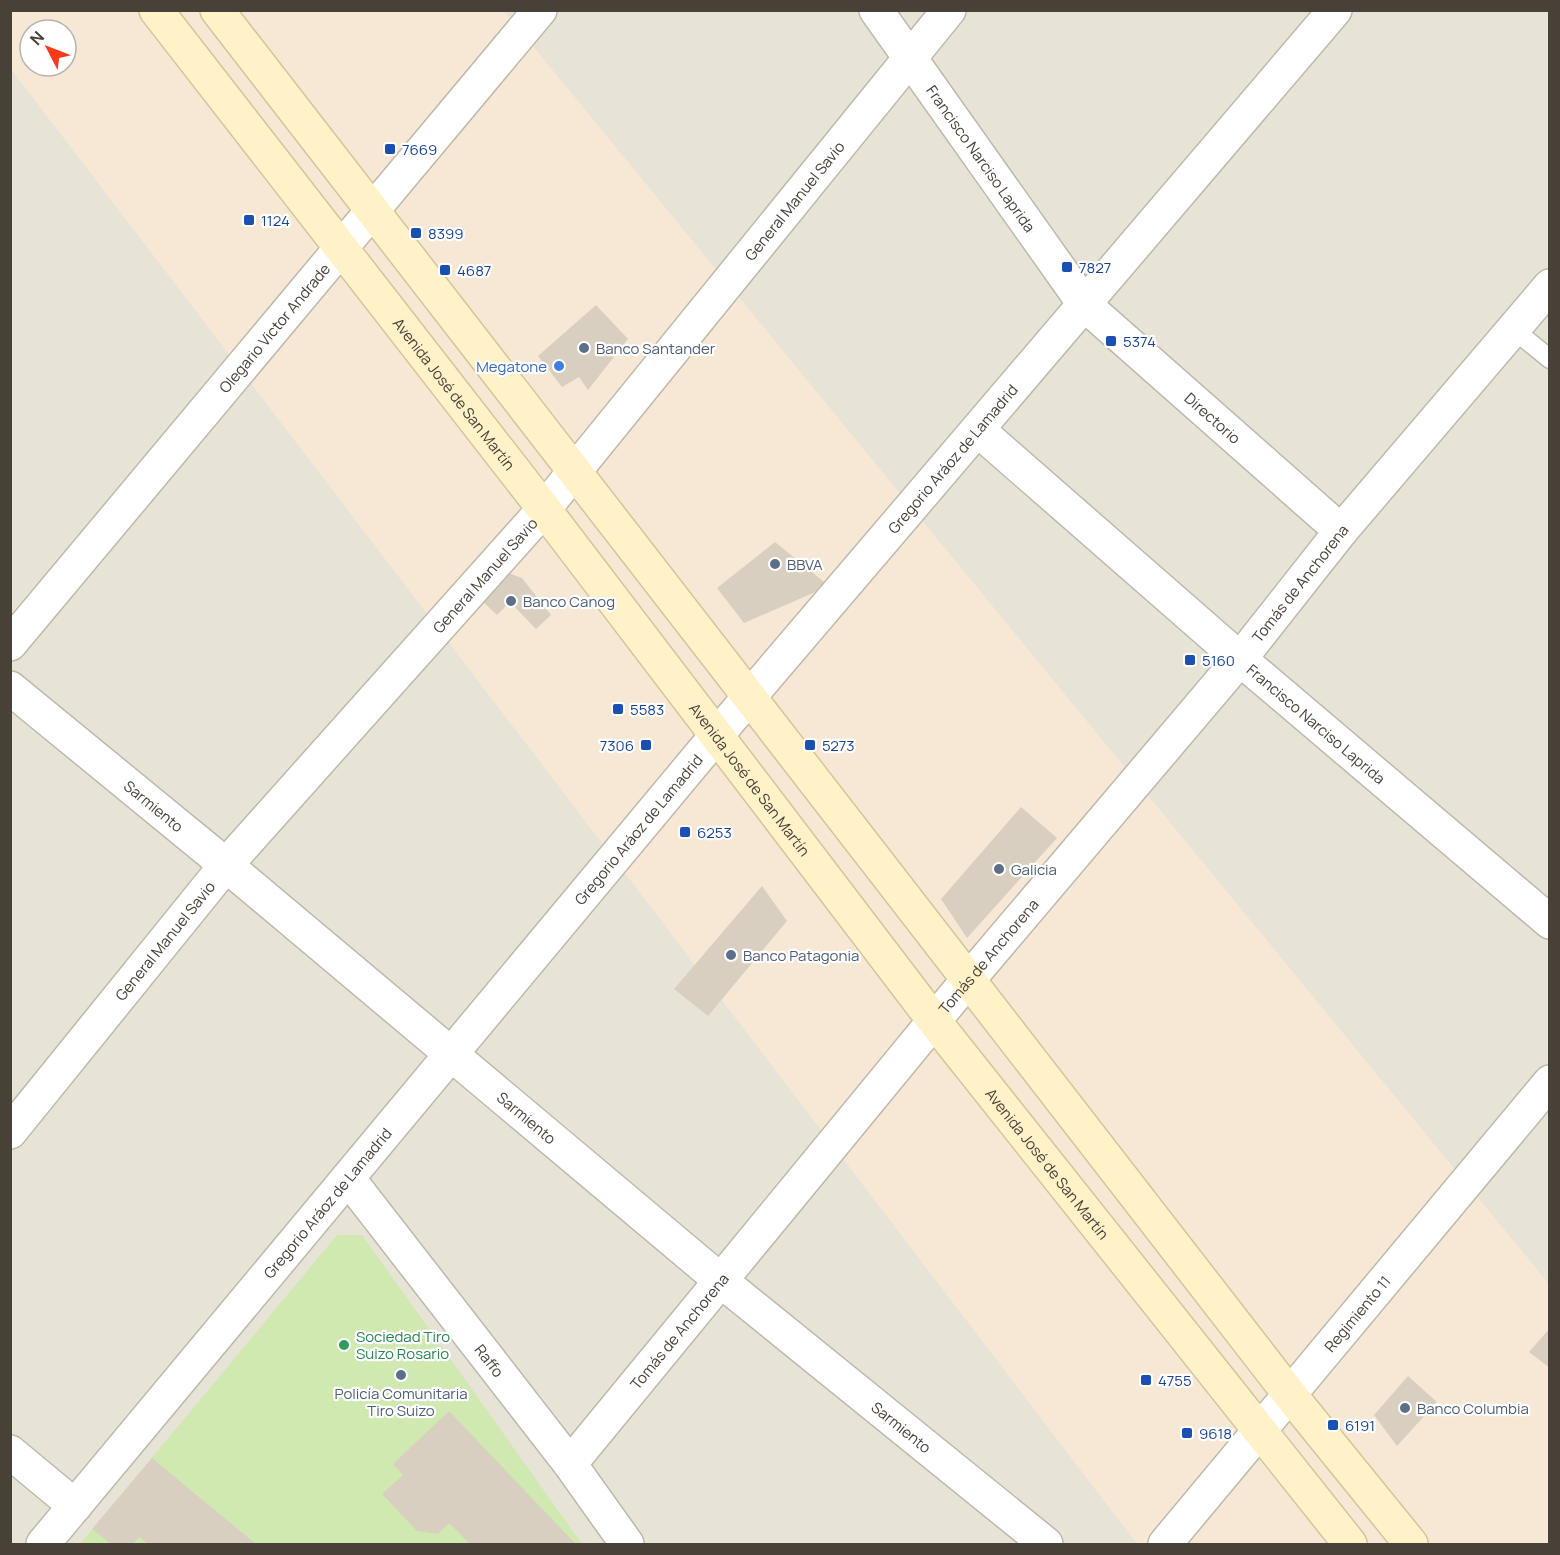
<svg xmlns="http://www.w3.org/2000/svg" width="1560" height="1555" font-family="Manrope,sans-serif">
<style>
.residential{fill:#e8e3d7;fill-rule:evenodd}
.commercial{fill:#f6e8d4;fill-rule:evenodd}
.green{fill:#d0e9b1}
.building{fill:#d9cfc1}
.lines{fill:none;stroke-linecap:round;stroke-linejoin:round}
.service-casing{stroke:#c0b9ab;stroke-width:21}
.minor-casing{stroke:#c0b9ab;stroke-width:36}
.secondary-casing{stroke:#d4c599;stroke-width:36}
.service{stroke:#fff;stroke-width:18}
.minor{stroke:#fff;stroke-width:33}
.secondary{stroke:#fff1c8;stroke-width:33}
.transit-dot{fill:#1a4fb4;stroke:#fff;stroke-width:2}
.service-dot{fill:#5c6f8a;stroke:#fff;stroke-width:2}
.shop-dot{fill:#3f7fe0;stroke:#fff;stroke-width:2}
.leisure-dot{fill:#2e9e5b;stroke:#fff;stroke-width:2}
.labels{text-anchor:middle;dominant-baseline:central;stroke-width:4.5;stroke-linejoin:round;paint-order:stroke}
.transit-label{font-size:15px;fill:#164399;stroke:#fff;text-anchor:start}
.street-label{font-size:15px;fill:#484137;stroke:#fff}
.service-label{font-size:15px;fill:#4e5e75;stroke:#fff;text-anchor:start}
.shop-label{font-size:15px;fill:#366cbe;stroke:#fff;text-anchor:end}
.leisure-label{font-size:15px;fill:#27864d;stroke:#fff;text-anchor:start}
</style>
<rect width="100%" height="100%" fill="#f4f1e9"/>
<path class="residential" d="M11,11H1549V1544H11ZM30,30H66V66H30Z"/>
<path class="commercial" d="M11,11H504L1549,1284V1544H1137L11,69ZM30,30H66V66H30Z"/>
<path class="green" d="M337,1235H362L582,1544H80Z"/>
<path class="building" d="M596,305L628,339L588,390L579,377L562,387L538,356Z
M775,542L829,586L744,623L717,588Z
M505,572L522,578L551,615L536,629L510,602L497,615L480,599Z
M1021,807L1057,838L967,938L941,899Z
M762,886L787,921L708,1016L674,989Z
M1550,1328V1368L1529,1352Z
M1408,1376L1437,1402L1397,1446L1374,1415Z
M449,1411L547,1514L576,1544H470L449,1523L438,1534L417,1531L382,1494L403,1475L393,1464Z
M152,1458L256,1544H148L139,1537L133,1544H111L92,1529Z"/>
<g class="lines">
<defs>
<path id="service" d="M1513,329L1550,359"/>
<g id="minor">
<path id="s1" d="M876,10L1085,305L1341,531"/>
<path id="s2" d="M978,430L1240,659L1550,922"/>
<path id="s3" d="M10,644L540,10"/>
<path id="s4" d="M10,688L226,865L720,1280L1046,1544"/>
<path id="s5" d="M10,1132L226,865L544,509L949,10"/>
<path id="s6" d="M348,1178L570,1464L627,1544"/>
<path d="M10,1452L75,1506"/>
<path id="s7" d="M570,1464L952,999L1240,659L1341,531L1550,286"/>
<path id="s8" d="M43,1544L716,736L1335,10"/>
<path id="s9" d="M1165,1544L1550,1082"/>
</g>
<g id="secondary">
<path id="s10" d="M156,10L544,509L935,1022L1350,1544"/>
<path d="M217,10L1291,1396L1411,1544"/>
</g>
</defs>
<use href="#service" class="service-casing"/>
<use href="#minor" class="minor-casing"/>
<use href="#secondary" class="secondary-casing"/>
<use href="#service" class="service"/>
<use href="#minor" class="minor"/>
<use href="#secondary" class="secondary"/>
</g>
<g class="transit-dot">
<rect x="384" y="143" width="12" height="12" rx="3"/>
<rect x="243" y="214" width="12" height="12" rx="3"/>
<rect x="410" y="227" width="12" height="12" rx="3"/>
<rect x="1061" y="261" width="12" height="12" rx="3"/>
<rect x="439" y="264" width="12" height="12" rx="3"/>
<rect x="1105" y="335" width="12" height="12" rx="3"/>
<rect x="1184" y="654" width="12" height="12" rx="3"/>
<rect x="612" y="703" width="12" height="12" rx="3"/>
<rect x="640" y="739" width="12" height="12" rx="3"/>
<rect x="804" y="739" width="12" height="12" rx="3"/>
<rect x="679" y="826" width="12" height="12" rx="3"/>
<rect x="1140" y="1374" width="12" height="12" rx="3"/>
<rect x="1327" y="1419" width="12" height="12" rx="3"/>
<rect x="1181" y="1427" width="12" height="12" rx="3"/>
</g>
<g class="service-dot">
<circle cx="584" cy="348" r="6"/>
<circle cx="775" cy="564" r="6"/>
<circle cx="511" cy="601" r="6"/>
<circle cx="999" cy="869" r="6"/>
<circle cx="731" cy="955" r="6"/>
<circle cx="401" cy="1375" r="6"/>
<circle cx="1405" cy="1408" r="6"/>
</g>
<circle class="shop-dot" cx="559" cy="366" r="6"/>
<circle class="leisure-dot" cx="344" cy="1345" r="6"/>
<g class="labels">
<g class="transit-label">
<text x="402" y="149">7669</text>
<text x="261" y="220">1124</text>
<text x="428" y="233">8399</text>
<text x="1079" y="267">7827</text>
<text x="457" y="270">4687</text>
<text x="1123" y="341">5374</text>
<text x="1202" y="660">5160</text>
<text x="630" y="709">5583</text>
<text x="634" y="745" text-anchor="end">7306</text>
<text x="822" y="745">5273</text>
<text x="697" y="832">6253</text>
<text x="1158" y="1380">4755</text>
<text x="1345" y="1425">6191</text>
<text x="1199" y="1433">9618</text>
</g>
<g class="street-label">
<text stroke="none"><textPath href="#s1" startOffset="182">Francisco Narciso Laprida</textPath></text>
<text stroke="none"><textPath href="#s5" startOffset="1218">General Manuel Savio</textPath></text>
<text stroke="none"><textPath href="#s3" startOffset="412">Olegario Victor Andrade</textPath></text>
<text stroke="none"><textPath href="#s10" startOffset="486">Avenida José de San Martín</textPath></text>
<text stroke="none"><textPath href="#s1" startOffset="532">Directorio</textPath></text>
<text stroke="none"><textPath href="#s8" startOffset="1416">Gregorio Aráoz de Lamadrid</textPath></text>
<text stroke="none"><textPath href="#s5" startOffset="732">General Manuel Savio</textPath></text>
<text stroke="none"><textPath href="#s7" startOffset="1144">Tomás de Anchorena</textPath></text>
<text stroke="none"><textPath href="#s2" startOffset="448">Francisco Narciso Laprida</textPath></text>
<text stroke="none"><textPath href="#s10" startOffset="972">Avenida José de San Martín</textPath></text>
<text stroke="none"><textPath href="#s4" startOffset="186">Sarmiento</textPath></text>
<text stroke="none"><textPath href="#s8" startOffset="930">Gregorio Aráoz de Lamadrid</textPath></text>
<text stroke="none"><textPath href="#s5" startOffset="246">General Manuel Savio</textPath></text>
<text stroke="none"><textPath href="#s7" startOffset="658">Tomás de Anchorena</textPath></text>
<text stroke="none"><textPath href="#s4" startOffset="672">Sarmiento</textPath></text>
<text stroke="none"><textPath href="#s10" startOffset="1458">Avenida José de San Martín</textPath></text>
<text stroke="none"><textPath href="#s8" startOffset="444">Gregorio Aráoz de Lamadrid</textPath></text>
<text stroke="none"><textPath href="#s9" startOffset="300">Regimiento 11</textPath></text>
<text stroke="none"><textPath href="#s7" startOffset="172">Tomás de Anchorena</textPath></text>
<text stroke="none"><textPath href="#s6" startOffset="231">Raffo</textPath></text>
<text stroke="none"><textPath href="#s4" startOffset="1158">Sarmiento</textPath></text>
</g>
<g class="service-label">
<text x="596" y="348">Banco Santander</text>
<text x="787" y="564">BBVA</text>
<text x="523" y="601">Banco Canog</text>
<text x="1011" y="869">Galicia</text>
<text x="743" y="955">Banco Patagonia</text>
<text x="401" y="1393" text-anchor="middle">Policía Comunitaria<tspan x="401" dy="17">Tiro Suizo</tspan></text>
<text x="1417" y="1408">Banco Columbia</text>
</g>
<g class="shop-label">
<text x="547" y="366">Megatone</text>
</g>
<g class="leisure-label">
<text x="356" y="1336">Sociedad Tiro<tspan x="356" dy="17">Suizo Rosario</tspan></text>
</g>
</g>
<rect width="1560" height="1555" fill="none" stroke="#484137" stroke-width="24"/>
<g transform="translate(48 48) rotate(312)"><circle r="28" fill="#ffffff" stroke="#b6b3af" stroke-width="1.5"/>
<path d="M0-4.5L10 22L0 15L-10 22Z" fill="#fa3b1a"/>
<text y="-9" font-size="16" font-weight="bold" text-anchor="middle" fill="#484137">N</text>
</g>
</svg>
